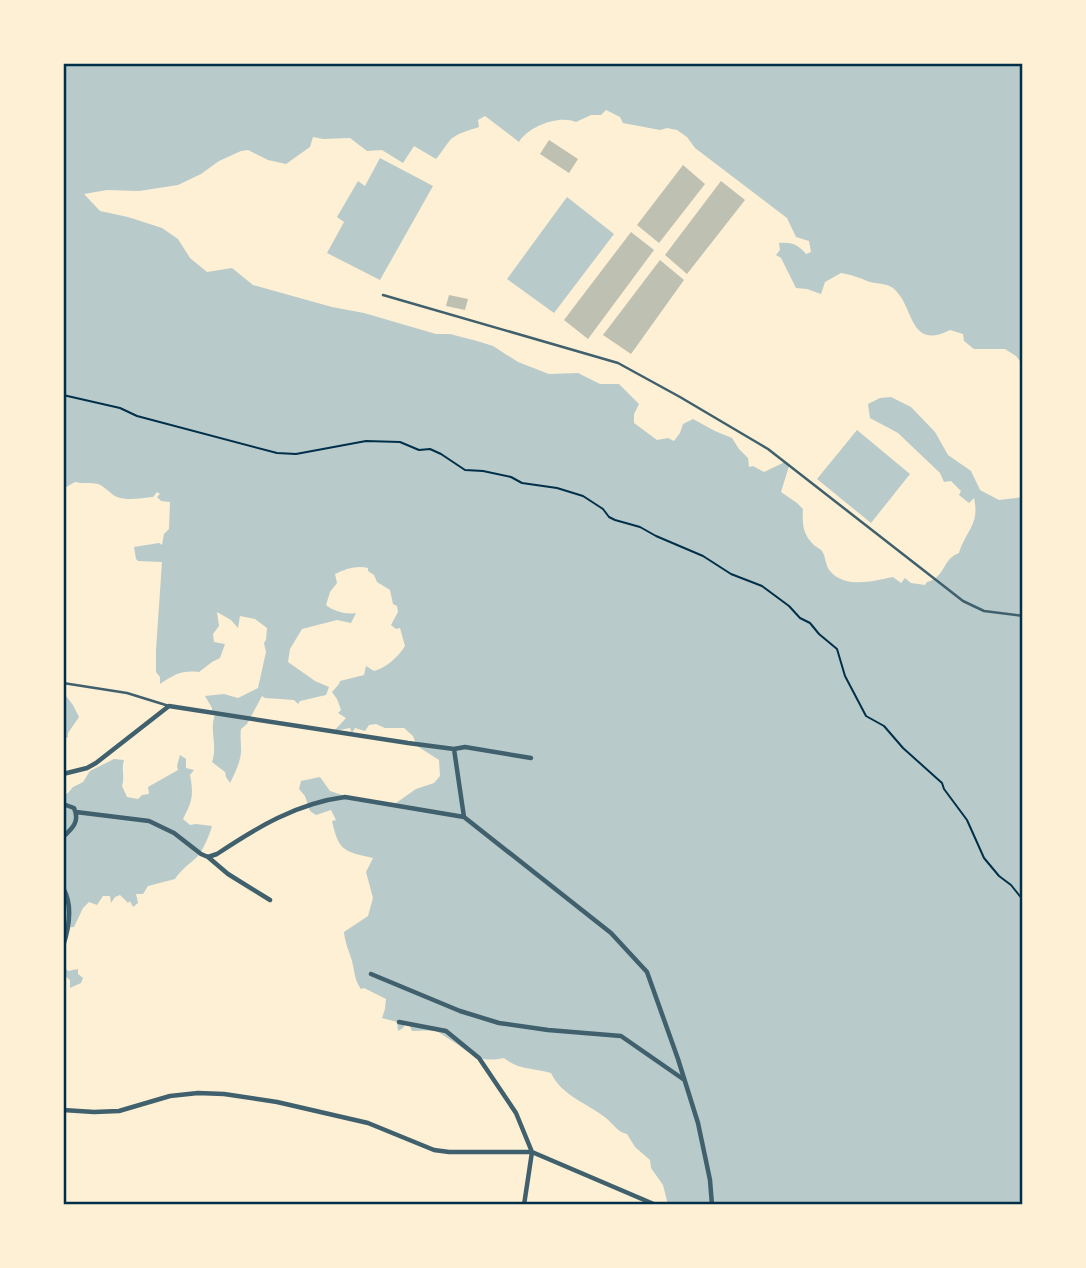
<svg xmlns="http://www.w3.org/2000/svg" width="1086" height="1268" font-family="Quicksand,sans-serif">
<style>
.green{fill:#b9caca}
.building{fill:#bec0b2}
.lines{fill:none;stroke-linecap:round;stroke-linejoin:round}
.path{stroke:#003049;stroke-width:2}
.service{stroke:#3f606c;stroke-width:2.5}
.minor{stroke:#3f606c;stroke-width:4.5}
.neatline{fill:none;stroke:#003049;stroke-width:2.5}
</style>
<rect width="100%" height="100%" fill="#fdf0d5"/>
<path class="green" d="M63,63H1023V365L1016,356L1005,349H974L964,341L963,334L950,330C908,351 915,306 893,288C887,283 875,284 867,281C858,277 851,275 841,273L825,282L821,294L807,289L796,288L781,258L776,255L780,250L779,243C791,242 798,244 806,254L811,252L809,241L796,237L787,218L695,148L687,137L677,130L667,128L660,130L623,123L620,117L606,110L601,115H591L576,122C559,115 529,126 519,142L485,116L478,120L479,127C470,130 458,133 451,139C446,145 441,153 436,159L414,146L403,163L382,150L367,151L350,138L323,139L313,137L310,147L286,164L268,160L248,150L241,151L219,161L201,174L178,185L139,191L107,190L84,194L100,211L128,217L162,228L178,239L190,258L207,272L232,268L253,285L332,307L364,313L436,334H450L477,341L493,346L518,362L549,374L578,373L600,384H619L639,404L634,414V423L657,440L668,438L674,441L680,433L683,424L693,419L715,431L732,438L739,449L748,458L749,467L753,466L764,472L785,462L789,466L781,492L797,503L803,509C802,524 803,534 813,544C814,546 821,549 822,551C826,557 825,565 830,571C845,589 873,581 893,577L901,583L905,578L911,583L925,585L927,582C946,577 942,559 959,553C966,530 980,525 974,498L969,503L959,495L961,491L951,481L944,482L940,473L898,433L870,418L868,404L880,398L891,397L911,407L935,432L948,455L971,471L980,490L999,500L1023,497V1205H668L663,1185L651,1168L650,1160L635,1147L627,1134C618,1132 614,1125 606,1118C587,1103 562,1096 551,1073C534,1068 518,1070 504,1058C475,1064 471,1052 449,1039C445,1037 440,1032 435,1031C428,1030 419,1031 412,1031L409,1024L406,1023L403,1028L398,1031L397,1022L382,1018L385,1009L386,999L364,988L361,989C354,979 355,973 352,961C349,951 345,943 344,932L368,916L373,898L366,872L373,858C344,851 339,852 332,821L336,820L331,810L316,815L310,811L305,796L299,789L301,781L320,777L330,791L357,800L396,803L416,789L434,783L440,776L439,760L417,746L413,736L404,728H385L376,724L369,725L365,731L355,728L352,733L350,728L334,731L346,718L338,713L341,710L337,699L332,692L339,684L340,681L364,675L366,666L374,671C386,668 399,656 405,646L400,628L396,629L391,625L398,612L397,606L393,604L390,590L377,582L374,575L368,571V568C357,565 345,569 335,574L337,583L330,592L326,605C333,611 346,615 356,613L351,623L337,620L302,629L290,649L288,662L315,681L329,687L326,695L300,701L298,704L294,700L265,698L262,696L247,724L241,729C240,736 241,741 241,748C242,759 235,773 230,783L226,777L225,772L212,762C218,744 209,732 215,714L212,712V708L205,696L224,694L238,698L258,688L266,652L264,643L266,640L267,628L255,619L240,616L238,628L231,620L217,612L219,626L213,634L214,642L225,644L220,658L212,662L199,672C182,670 175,674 160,684V677L156,672V650L162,562L138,561L136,559L134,547L159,543L162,545L164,534L169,529L170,502L161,501L157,497L160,494L157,492L153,497C142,498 128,501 117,497C110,494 106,487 98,484C90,482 83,484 75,482L63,489Z
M380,158L433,186L380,280L327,253L344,222L337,217L358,181L365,186Z
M567,197L614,234L554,313L507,279Z
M857,430L910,474L871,523L817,479Z
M63,692L73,705L79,717L68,733V737L66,738L63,747Z
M180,755L186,759V768L194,770L190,775C194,796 192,801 183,819L190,825L196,824L212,826C210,834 202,853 196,858C188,865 181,870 175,879L148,886L143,894H136L138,903L133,907L130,901L128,903L120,895L115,897L111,903L110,896H103L97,905L89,902L83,908L74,927L63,928V795L68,793L73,787L83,782L90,771L114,759L124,760C121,769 125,777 122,786L127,797L138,799L142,795L149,794L148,787L178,770L177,766Z
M63,966L68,971L78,969V974L83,978L81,983L70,988V980L65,976L63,986Z"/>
<path class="building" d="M549,140L578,159L569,173L540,154Z
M683,165L705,184L659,243L637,225Z
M721,181L745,200L687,274L665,255Z
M631,232L654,250L588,339L564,320Z
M660,260L684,280L631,354L603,335Z
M449,295L468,299L465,310L446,306Z"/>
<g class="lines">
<path class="path" d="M63,395L120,408L137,416L277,453L296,454L366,441L400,442L419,450L430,449L441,454L465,470L483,471L511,477L522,483L557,488L583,496L603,509L609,517L615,520L640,527L656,536L703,556L731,574L762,586L789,606L800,618L810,623L819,634L837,649L845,676L866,716L884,726L903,748L942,783L944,789L967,820L984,858L999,876L1011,885L1023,900"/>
<path class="service" d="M383,295L618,363L680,397L768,449L963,601L984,611L1023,616
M63,683L127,693L169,706"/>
<path class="minor" d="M454,749L464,817L611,933L647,972L678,1059L698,1123L710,1180L712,1205
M63,774L87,768L96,763L169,706L408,743L454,749L465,747L531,758
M63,804L74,808C80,821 73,828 63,837
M76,812L149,821L174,833L201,854L208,857L217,854C256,828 297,803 345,797L464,817
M208,857L228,874L270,900
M63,888C73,905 69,928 63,946
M371,974L460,1011L499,1023L548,1030L621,1036L683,1079
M399,1022L446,1031L479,1058L516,1113L532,1152L524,1205
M63,1110L94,1112L119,1111L170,1096L198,1093L224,1094L277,1102L368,1123L434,1150L449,1152H532L656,1205"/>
</g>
<rect width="1086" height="1268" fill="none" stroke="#fdf0d5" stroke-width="130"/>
<rect x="65" y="65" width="956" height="1138" class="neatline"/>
</svg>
